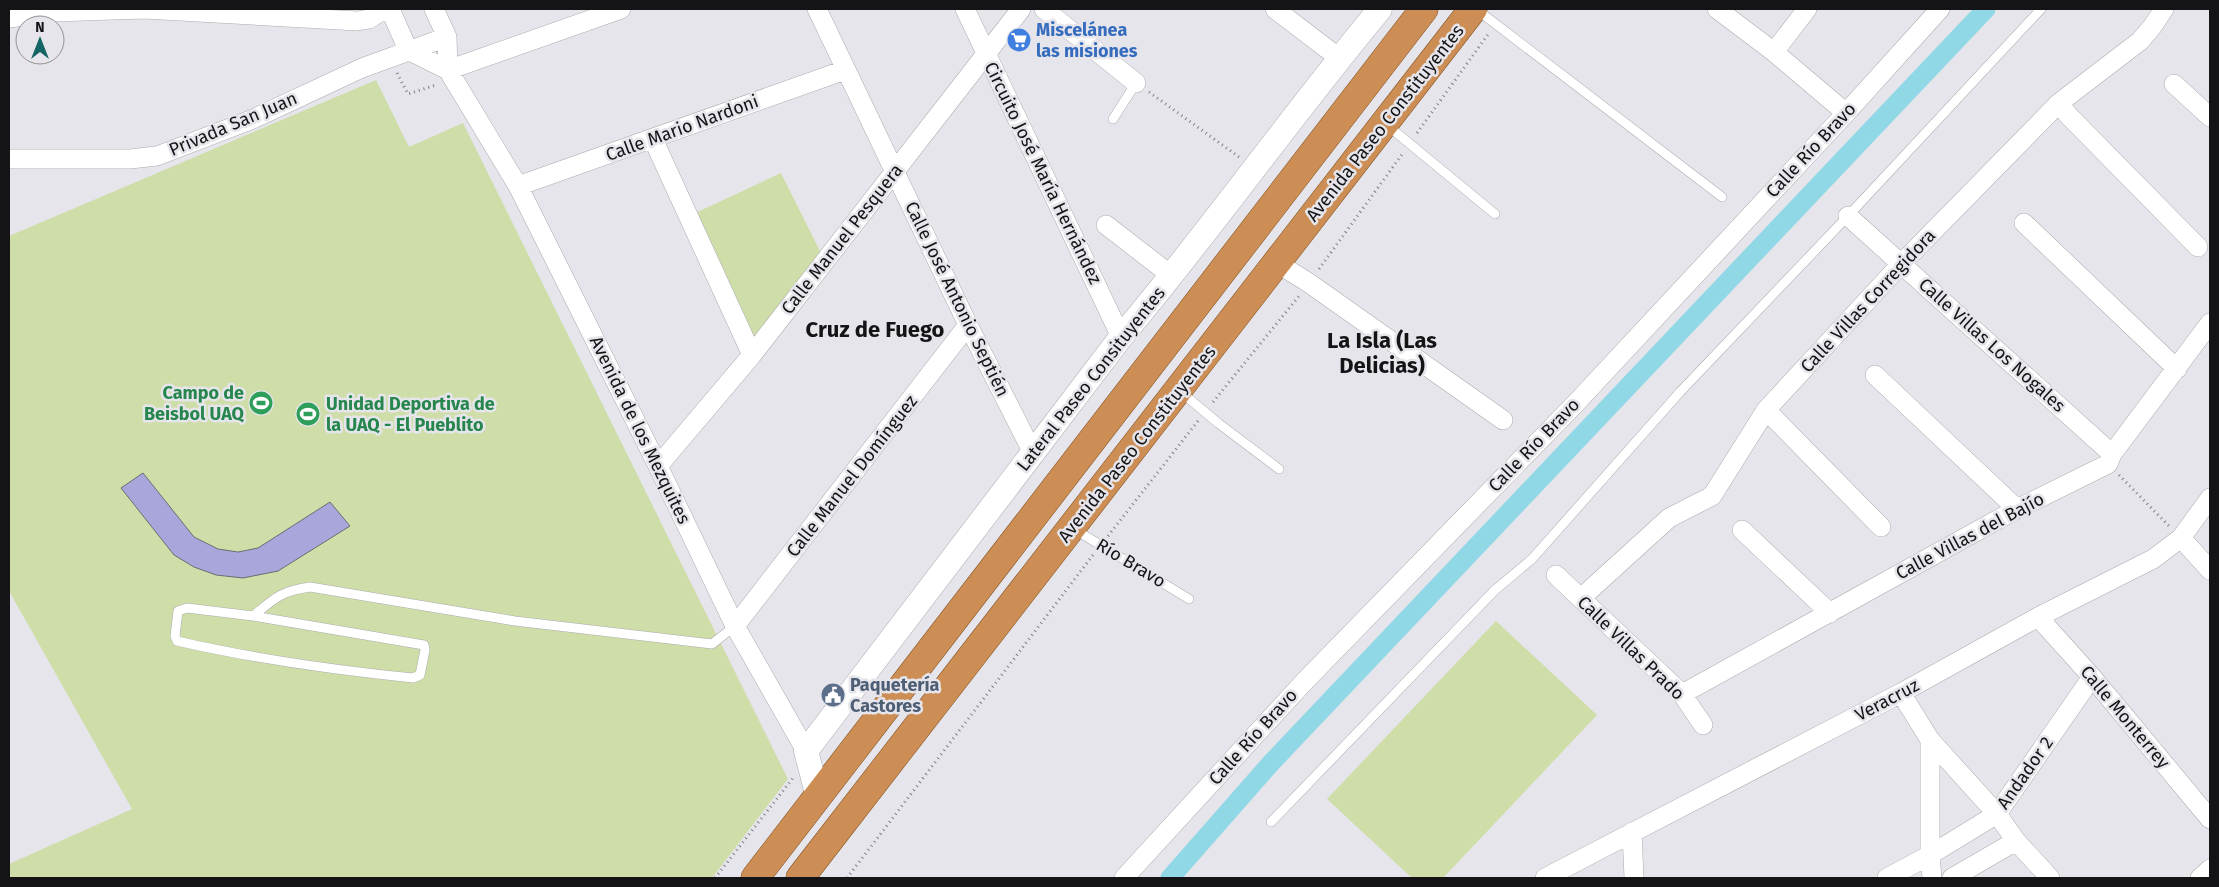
<svg xmlns="http://www.w3.org/2000/svg" width="2219" height="887" font-family="'Fira Sans',sans-serif">
<style>
.green{fill:#cfdda8}
.lines{fill:none;stroke-linecap:round;stroke-linejoin:round}
.canal{stroke:#91d8e6;stroke-width:19}
.building{fill:#a8a6da;stroke:#6c6c71}
.service-casing{stroke:#ababb0;stroke-width:10}
.minor-casing{stroke:#ababb0;stroke-width:20}
.tertiary-casing{stroke:#ababb0;stroke-width:25}
.trunk-casing{stroke:#835122;stroke-width:29}
.path{stroke:#7f7f83;stroke-width:3;stroke-dasharray:1 4;stroke-linecap:butt}
.service{stroke:#fff;stroke-width:9}
.minor{stroke:#fff;stroke-width:19}
.tertiary{stroke:#fff;stroke-width:24}
.trunk{stroke:#cc8e54;stroke-width:28}
.labels{text-anchor:middle;dominant-baseline:central;stroke-width:5;stroke-linejoin:round;paint-order:stroke}
.shop-label{font-size:18px;font-weight:bold;fill:#366cbe;stroke:#e5e5eb;text-anchor:start}
.street-label{font-size:18px;fill:#141416;stroke:#e5e5eb}
.leisure-label{font-size:18px;font-weight:bold;fill:#27864d;stroke:#e5e5eb;text-anchor:end}
.service-label{font-size:18px;font-weight:bold;fill:#4e5e75;stroke:#e5e5eb;text-anchor:start}
.district-label{font-size:22px;font-weight:bold;fill:#141416;stroke:#e5e5eb}
</style>
<rect width="100%" height="100%" fill="#e5e5eb"/>
<path class="green" d="M376,80L409,147L463,123L788,779L712,878H9V864L132,809L9,591V236Z
M781,173L823,257L753,345L691,215Z
M1496,621L1597,715L1443,878H1412L1327,799Z"/>
<g class="lines">
<path class="canal" d="M1170,878L1271,763L1986,9"/>
</g>
<path class="building" d="M143,473L194,537L218,549L238,552L258,548L330,502L350,526L278,571L243,578L216,575L194,567L174,555L121,488Z"/>
<g class="lines">
<defs>
<path id="service" d="M1476,9L1722,197
M1113,119L1136,83
M1387,125L1495,214
M1181,392L1218,423L1279,469
M1074,529L1189,599
M253,616L424,645L425,650L420,675L413,678C334,670 255,659 177,641L175,636L178,611L187,608L253,616C275,598 281,591 310,587L515,621L712,644L735,626
M1271,822L1495,590L1532,559L1680,392L1848,216L2041,9"/>
<path id="minor" d="M390,9L408,50L448,70
M434,9L447,37L448,70L518,186L658,466L735,626L806,751
M817,9L968,325L1033,453
M965,9L1121,337
M1044,9L1136,83
M1275,9L1339,58
M1717,9L1774,52L1846,113
M9,18L53,12L144,9L357,21L369,19L384,9
M1774,52L1807,9
M448,70L621,9
M2174,84L2210,117
M2059,103L2068,115L2198,247
M653,139L752,355
M9,159H130L157,156L253,119L362,68L447,37
M518,186L845,70
M1848,216L2112,454
M2024,223L2177,369
M1106,225L1172,276
M1277,263L1309,283L1503,420
M1875,375L2017,509
M1766,410L1881,527
M658,466L752,355L1021,9
M1742,530L1830,613
M2181,538L2210,570
M1556,575L1682,694L1703,725
M1581,598L1669,518L1712,496L1766,410L1902,263L2059,103L2140,41L2152,27L2164,9
M2038,617L2092,677L2210,819
M735,626L968,325
M1901,693L1930,740L1997,814L2016,841L2050,878
M1682,694L2017,509L2108,464L2112,454L2210,323
M1930,740V855L1932,878
M1632,832L1634,878
M1124,878L1303,683L1576,403L1846,113L1940,9
M1545,878L1901,693L2038,617L2153,559L2181,538L2210,498
M1887,878L1930,855L1997,814L2092,677
M1952,878L2016,841
M2200,878L2210,869"/>
<path id="tertiary" d="M818,797L806,751L1121,337C1211,230 1291,116 1380,9"/>
<path id="trunk" d="M755,878L1424,9
M800,878L1473,9"/>
</defs>
<use href="#service" class="service-casing"/>
<use href="#minor" class="minor-casing"/>
<use href="#tertiary" class="tertiary-casing"/>
<use href="#trunk" class="trunk-casing"/>
<path class="path" d="M397,73L408,94L436,85
M1149,92L1239,157
M1417,133L1489,33
M1319,269L1403,153
M1213,402L1299,296
M2119,475L2169,526
M1108,536L1198,421
M715,878L793,778
M847,878L1093,555"/>
<use href="#service" class="service"/>
<use href="#minor" class="minor"/>
<use href="#tertiary" class="tertiary"/>
<use href="#trunk" class="trunk"/>
</g>
<defs>
<symbol id="supermarket-disc" viewBox="-11 -11 22 22"><circle r="9.5" fill="#3f7fe0" stroke="#e5e5eb"/><path d="M-6-5.5h2.5l.6 2H6L4.5 2H-2.5L-4.4-4H-6ZM-1.5 3.2a1.3 1.3 0 1 0 .1 0ZM3 3.2a1.3 1.3 0 1 0 .1 0Z" fill="#fff"/></symbol>
<symbol id="stadium-disc" viewBox="-11 -11 22 22"><circle r="9.5" fill="#2e9e5b" stroke="#e5e5eb"/><path d="M0-5a6.5 5 0 1 0 0 10a6.5 5 0 1 0 0-10ZM-3.5-1.8h7v3.6h-7Z" fill="#fff"/></symbol>
<symbol id="civic-disc" viewBox="-11 -11 22 22"><circle r="9.5" fill="#5c6f8a" stroke="#e5e5eb"/><path d="M-.6-6.5H3V-4.5H.6V-3L4-1V1h2V6H-6V1h2V-1L-.6-3ZM-1.2 2.5V6h2.4V2.5Z" fill="#fff"/></symbol>
</defs>
<g fill-rule="evenodd">
<use href="#supermarket-disc" x="1005" y="26" width="28" height="28"/>
<use href="#stadium-disc" x="247" y="389" width="28" height="28"/>
<use href="#stadium-disc" x="294" y="400" width="28" height="28"/>
<use href="#civic-disc" x="819" y="681" width="28" height="28"/>
</g>
<g class="labels">
<g class="shop-label">
<text x="1036" y="30">Miscelánea<tspan x="1036" dy="21">las misiones</tspan></text>
</g>
<g class="street-label">
<text transform="translate(1385 123) rotate(-52)">Avenida Paseo Constituyentes</text>
<text transform="translate(233 124) rotate(-23)">Privada San Juan</text>
<text transform="translate(682 128) rotate(-20)">Calle Mario Nardoni</text>
<text transform="translate(1811 150) rotate(-47)">Calle Río Bravo</text>
<text transform="translate(1043 173) rotate(64)">Circuito José María Hernández</text>
<text transform="translate(842 239) rotate(-52)">Calle Manuel Pesquera</text>
<text transform="translate(957 299) rotate(64)">Calle José Antonio Septién</text>
<text transform="translate(1868 301) rotate(-47)">Calle Villas Corregidora</text>
<text transform="translate(1992 345) rotate(42)">Calle Villas Los Nogales</text>
<text transform="translate(1091 379) rotate(-52)">Lateral Paseo Consituyentes</text>
<text transform="translate(640 430) rotate(64)">Avenida de los Mezquites</text>
<text transform="translate(1137 444) rotate(-52)">Avenida Paseo Constituyentes</text>
<text transform="translate(1534 445) rotate(-46)">Calle Río Bravo</text>
<text transform="translate(852 476) rotate(-52)">Calle Manuel Domínguez</text>
<text transform="translate(1970 536) rotate(-28)">Calle Villas del Bajío</text>
<text transform="translate(1131 563) rotate(31)">Río Bravo</text>
<text transform="translate(1631 648) rotate(44)">Calle Villas Prado</text>
<text transform="translate(1887 700) rotate(-28)">Veracruz</text>
<text transform="translate(2125 717) rotate(50)">Calle Monterrey</text>
<text transform="translate(1253 737) rotate(-48)">Calle Río Bravo</text>
<text transform="translate(2025 773) rotate(-55)">Andador 2</text>
</g>
<g class="leisure-label">
<text x="244" y="393">Campo de<tspan x="244" dy="21">Beisbol UAQ</tspan></text>
<text x="326" y="404" text-anchor="start">Unidad Deportiva de<tspan x="326" dy="21">la UAQ - El Pueblito</tspan></text>
</g>
<g class="service-label">
<text x="850" y="685">Paquetería<tspan x="850" dy="21">Castores</tspan></text>
</g>
<g class="district-label">
<text x="875" y="329">Cruz de Fuego</text>
<text x="1382" y="340">La Isla (Las<tspan x="1382" dy="25">Delicias)</tspan></text>
</g>
</g>
<rect width="2219" height="887" fill="none" stroke="#141416" stroke-width="20"/>
<g transform="translate(40 40)"><circle r="24" fill="#e5e5eb" stroke="#919196"/>
<path d="M0-4L9 19L0 12L-9 19Z" fill="#166565"/>
<text y="-8" font-size="14" font-weight="bold" text-anchor="middle" fill="#141416">N</text>
</g>
</svg>
